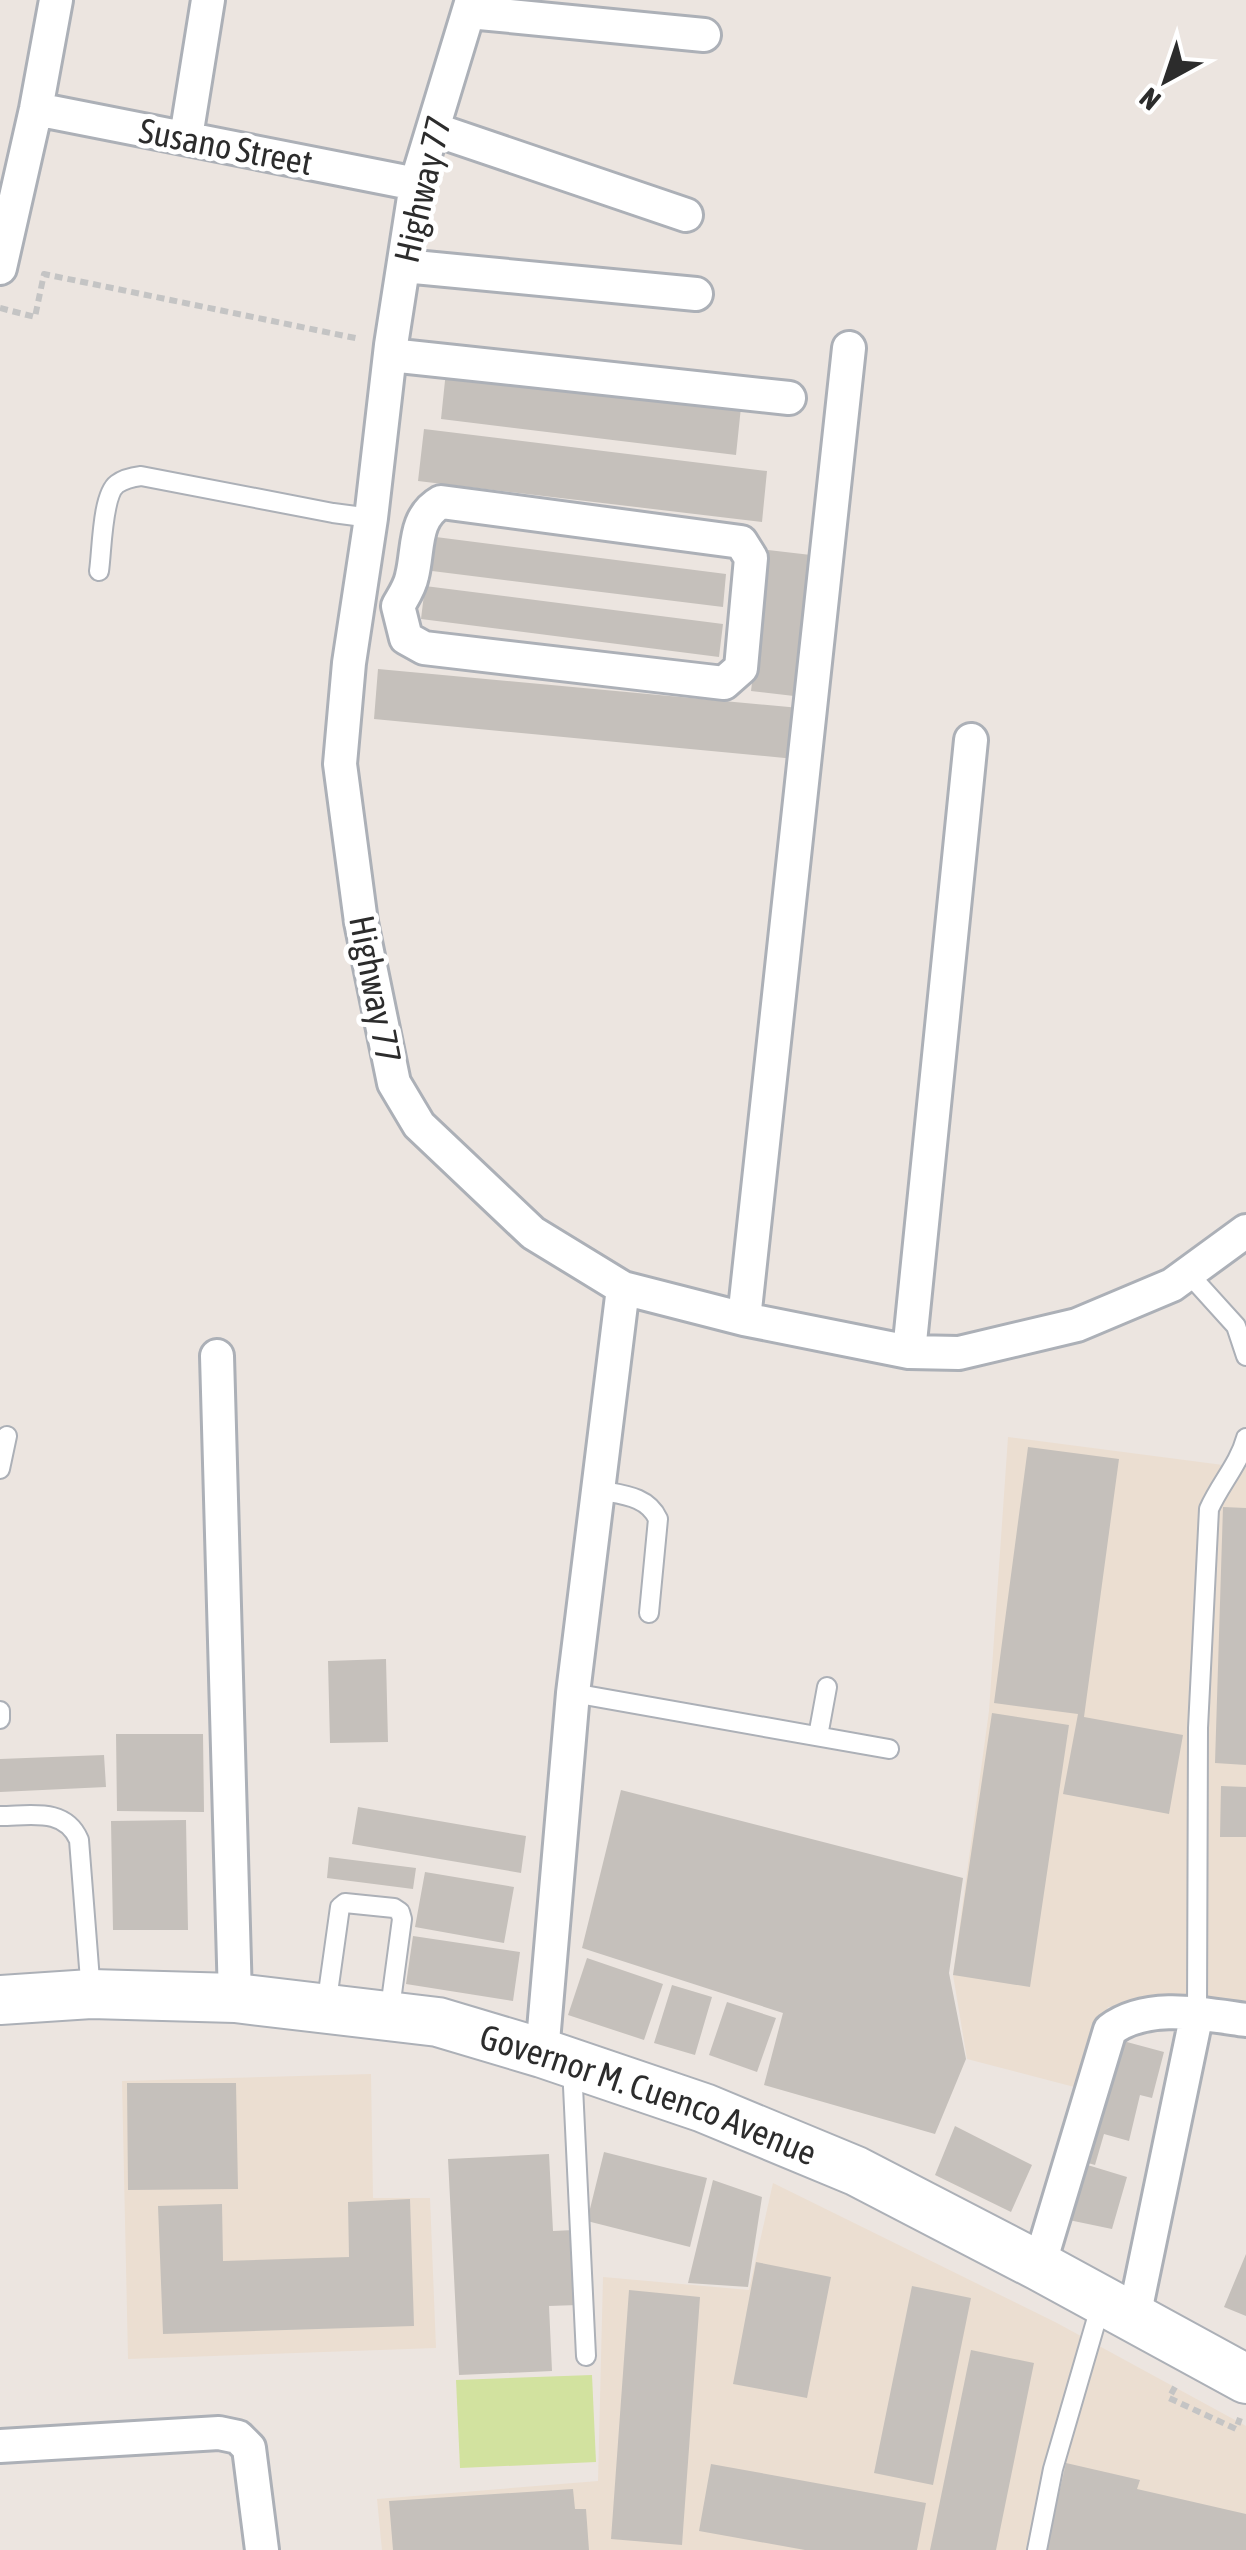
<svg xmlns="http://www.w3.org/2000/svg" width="1246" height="2550" font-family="'Asap Condensed',sans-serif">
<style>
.education{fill:#ebded1}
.pitch{fill:#d2e29f}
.building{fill:#c5c0bb}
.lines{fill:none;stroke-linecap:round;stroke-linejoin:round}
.service-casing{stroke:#acb0b7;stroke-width:22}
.minor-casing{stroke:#acb0b7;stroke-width:38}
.secondary-casing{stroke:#acb0b7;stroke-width:52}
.path{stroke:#c4c4c4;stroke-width:6;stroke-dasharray:8 5;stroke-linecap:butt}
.service{stroke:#fff;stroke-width:18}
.minor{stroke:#fff;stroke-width:32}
.secondary{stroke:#fff;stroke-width:48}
.labels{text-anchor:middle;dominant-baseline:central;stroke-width:10;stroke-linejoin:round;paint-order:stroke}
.street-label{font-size:35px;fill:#2c2c2c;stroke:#fff}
</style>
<rect width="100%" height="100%" fill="#ece5e0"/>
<path class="education" d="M1008,1437L1246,1468V2004L1108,2007L1082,2089L967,2059L953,1975L989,1711Z
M371,2074L373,2198H430L436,2348L128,2359L122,2081Z
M773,2183L1057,2323L1246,2426V2550H382L377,2499L598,2481L603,2277L749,2290Z"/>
<path class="pitch" d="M592,2375L596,2462L460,2468L456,2380Z"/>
<path class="building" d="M446,371L741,407L736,455L441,419Z
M424,429L767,471L762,522L418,481Z
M428,536L726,574L723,607L424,570Z
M768,550L811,555L794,696L751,691Z
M425,586L723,624L719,657L421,619Z
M378,669L800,708L795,759L374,719Z
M1028,1447L1119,1459L1084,1717L1183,1735L1169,1814L1063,1794L1078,1714L994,1703Z
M1223,1507L1246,1508V1765L1215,1763Z
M386,1659L388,1742L330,1743L328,1661Z
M992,1713L1069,1725L1030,1987L953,1975Z
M116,1734H203L204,1812L117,1811Z
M104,1755L106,1787L0,1792V1759Z
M1221,1786L1246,1787V1837H1220Z
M621,1790L963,1878L949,1973L966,2059L935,2134L764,2085L783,2013L582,1948Z
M358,1807L526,1836L521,1873L352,1844Z
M186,1820L188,1930H113L111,1821Z
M329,1857L416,1868L413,1889L327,1878Z
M425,1872L514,1887L504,1943L415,1927Z
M413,1936L520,1952L513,2001L406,1984Z
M587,1958L663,1984L644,2040L568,2015Z
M672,1985L712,1997L695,2055L654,2043Z
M727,2002L776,2018L757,2072L709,2055Z
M1112,2038L1164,2052L1152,2098L1140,2095L1129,2141L1104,2134L1095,2165L1081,2161Z
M127,2083H236L238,2189L128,2190Z
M955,2126L1032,2165L1011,2212L935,2175Z
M604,2152L707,2178L690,2247L587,2221Z
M549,2154L553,2231L574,2230L578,2305L549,2306L552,2371L459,2375L448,2159Z
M1081,2163L1127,2177L1112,2229L1064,2219Z
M713,2180L762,2197L748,2287L688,2283Z
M410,2199L414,2326L163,2334L158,2206L222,2204L223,2261L349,2257L348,2202Z
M1246,2254V2316L1224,2307Z
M756,2262L831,2277L807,2398L733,2384Z
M912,2286L971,2298L933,2485L874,2473Z
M629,2290L700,2297L682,2545L611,2539Z
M971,2350L1034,2363L996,2550H930Z
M1066,2463L1140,2480L1137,2489L1246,2514V2550H1046Z
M711,2464L926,2503L917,2550H805L699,2531Z
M573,2489L575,2509H586L589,2550H393L389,2501Z"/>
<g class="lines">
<defs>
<path id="service" d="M99,571C102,551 102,495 117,484C124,479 133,477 141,476L333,513L371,518
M1188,1273L1236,1326L1246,1356
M0,1469L7,1436
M597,1490C621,1495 647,1495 658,1519L649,1613
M573,1693L889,1749
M0,1711V1719
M818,1736L827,1687
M0,1816C30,1816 65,1807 79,1840L91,1993
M326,2007L340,1907L345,1903L394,1908L400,1912L402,1919L389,2016
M1197,2013L1198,1728L1209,1509C1220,1484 1239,1464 1246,1438
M572,2066L586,2356
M1037,2550L1053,2469L1101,2304"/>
<path id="minor" d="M472,0L416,184L391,345L371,518L349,663L340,764L361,922L394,1083L419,1125L533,1233L623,1288L744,1319L909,1352L959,1353L1077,1325L1172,1285L1246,1231
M469,12L704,35
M36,109L416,184
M433,129L686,215
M186,137L208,0
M404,266L696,294
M0,268L36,109L56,0
M390,355L789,398
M441,502L741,542L751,558L741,668L724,683L424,648L406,638L398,606C403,597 410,587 412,576C419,548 413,518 441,502Z
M744,1319L849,348
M909,1352L971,740
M217,1356L235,1998
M542,2053L573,1693L623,1288
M1039,2266L1110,2030C1147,2002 1203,2014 1246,2020
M1134,2317L1197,2013
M0,2446L219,2433L238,2437L249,2448L262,2550"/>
<g id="secondary">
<path id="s1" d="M0,2000L91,1994L235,1998L438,2022L542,2053L704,2108L856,2171L1039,2266L1246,2379"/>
</g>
</defs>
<use href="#service" class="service-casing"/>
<use href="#minor" class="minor-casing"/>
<use href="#secondary" class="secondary-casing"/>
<path class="path" d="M0,308L35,317L44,274L360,339
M1175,2387L1169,2398L1236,2429L1240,2418"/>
<use href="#service" class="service"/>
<use href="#minor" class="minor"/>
<use href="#secondary" class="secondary"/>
</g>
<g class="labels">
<g class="street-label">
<text transform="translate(226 146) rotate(11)">Susano Street</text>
<text transform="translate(422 189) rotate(-77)">Highway 77</text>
<text transform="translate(376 989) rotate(79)">Highway 77</text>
<text stroke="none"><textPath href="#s1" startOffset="662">Governor M. Cuenco Avenue</textPath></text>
</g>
</g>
<g transform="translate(1166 80) rotate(220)" stroke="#ffffff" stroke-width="8" paint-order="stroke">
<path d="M0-8L18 38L0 25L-18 38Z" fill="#2c2c2c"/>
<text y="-15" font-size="28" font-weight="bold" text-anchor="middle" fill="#2c2c2c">N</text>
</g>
</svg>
